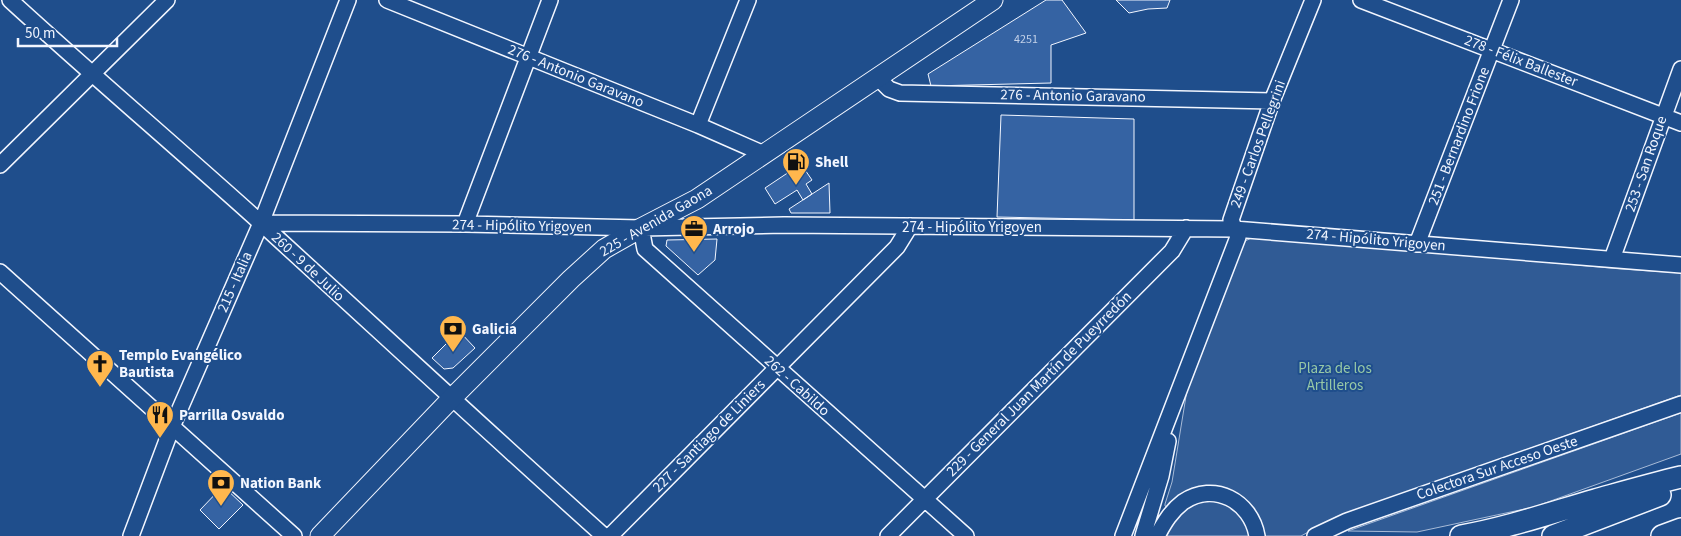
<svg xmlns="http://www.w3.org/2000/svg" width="1681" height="536" font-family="'Source Sans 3',sans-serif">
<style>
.built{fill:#305b95;stroke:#a8bbd7}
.building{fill:#3563a3;stroke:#f2f6ff}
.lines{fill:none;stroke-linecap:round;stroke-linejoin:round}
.minor-casing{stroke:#f2f6ff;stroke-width:18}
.major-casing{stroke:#f2f6ff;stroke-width:21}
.highway-casing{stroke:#f2f6ff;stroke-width:24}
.minor{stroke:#1f4e8c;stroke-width:15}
.major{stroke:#1f4e8c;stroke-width:19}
.highway{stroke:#1f4e8c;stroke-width:21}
.labels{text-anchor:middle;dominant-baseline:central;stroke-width:4;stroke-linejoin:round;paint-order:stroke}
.number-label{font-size:12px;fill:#c3d1e8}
.street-label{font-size:15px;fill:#f2f6ff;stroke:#1f4e8c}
.poi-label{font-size:15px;font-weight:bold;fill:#f2f6ff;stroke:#1f4e8c;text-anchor:start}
.park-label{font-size:15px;fill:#97c8a6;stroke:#1f4e8c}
</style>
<rect width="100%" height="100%" fill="#1f4e8c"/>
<path class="built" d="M1256,236L1621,269L1681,273V395L1336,517L1301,536H1263L1237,494L1219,487L1207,486L1195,488L1185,492L1167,507L1165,506V504L1172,482L1187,390L1242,245L1245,241Z
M1681,413V454L1534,507L1417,532L1348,531Z
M1203,499L1223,501L1237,512L1248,527L1250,536H1167L1176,515L1182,509Z"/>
<path class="building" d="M1046,0H1062L1086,33L1051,45V83L931,86L928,74Z
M1116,0H1170L1167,8L1148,9L1129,13Z
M1001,115L1134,119V220L997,217Z
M801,164L812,180L806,184L812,194L803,200L797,190L775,204L765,188Z
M829,183L830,213H791L789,209Z
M717,239L715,260L698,275L666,246L667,240Z
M459,331L475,348L453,368L444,369L432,358Z
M223,486L243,505L219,529L200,510Z"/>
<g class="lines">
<defs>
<path id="minor" d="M10,0C93,76 179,149 262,224C376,328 489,433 604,536
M387,0L698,125L764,154
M1361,0L1681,123
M878,78L889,89L900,93L1272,101
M698,125L748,0
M0,165L167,0
M261,223L465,224L641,228L784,225L1234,229L1681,265
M465,224L550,0
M641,228L645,249L966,536
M1417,244L1511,0
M1612,259L1681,69
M0,272L294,536
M131,536L172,427L261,223L348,0
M610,536L897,247L910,226
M888,536L1172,251L1186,228
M1123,536L1238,237L1231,220L1272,101L1313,0
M1143,536L1161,476L1168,441
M1157,536C1164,523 1171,511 1183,502C1214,481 1251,501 1257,536
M1315,536L1347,521L1681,404"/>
<path id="major" d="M320,536L451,399L571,279L604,249L641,228L697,199L993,0"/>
<path id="highway" d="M1461,536C1507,528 1550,513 1595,500C1624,492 1652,484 1681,477
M1553,536L1660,495
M1662,536L1681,529"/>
</defs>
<use href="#minor" class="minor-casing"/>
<use href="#major" class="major-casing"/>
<use href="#highway" class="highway-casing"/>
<use href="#minor" class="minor"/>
<use href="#major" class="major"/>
<use href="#highway" class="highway"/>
</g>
<defs>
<symbol id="fuel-pin" viewBox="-11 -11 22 30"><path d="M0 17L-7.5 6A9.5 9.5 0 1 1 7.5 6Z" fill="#ffb74d" stroke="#1f4e8c"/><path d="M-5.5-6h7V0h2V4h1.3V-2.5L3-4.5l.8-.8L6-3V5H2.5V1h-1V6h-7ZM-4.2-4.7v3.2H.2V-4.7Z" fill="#111"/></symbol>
<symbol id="office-pin" viewBox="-11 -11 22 30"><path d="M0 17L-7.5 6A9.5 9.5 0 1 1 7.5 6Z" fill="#ffb74d" stroke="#1f4e8c"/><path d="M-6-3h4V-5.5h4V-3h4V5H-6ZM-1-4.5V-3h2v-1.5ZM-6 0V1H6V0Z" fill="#111"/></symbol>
<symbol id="bank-pin" viewBox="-11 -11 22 30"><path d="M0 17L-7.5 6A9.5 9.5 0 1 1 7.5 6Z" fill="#ffb74d" stroke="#1f4e8c"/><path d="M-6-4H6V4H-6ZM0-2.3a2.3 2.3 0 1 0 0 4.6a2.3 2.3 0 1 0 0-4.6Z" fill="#111"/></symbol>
<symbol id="church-pin" viewBox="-11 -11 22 30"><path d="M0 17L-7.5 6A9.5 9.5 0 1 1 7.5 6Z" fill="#ffb74d" stroke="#1f4e8c"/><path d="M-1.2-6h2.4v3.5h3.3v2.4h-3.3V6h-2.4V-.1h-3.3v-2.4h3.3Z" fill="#111"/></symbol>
<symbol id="restaurant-pin" viewBox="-11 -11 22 30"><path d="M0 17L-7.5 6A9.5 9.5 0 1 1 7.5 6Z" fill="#ffb74d" stroke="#1f4e8c"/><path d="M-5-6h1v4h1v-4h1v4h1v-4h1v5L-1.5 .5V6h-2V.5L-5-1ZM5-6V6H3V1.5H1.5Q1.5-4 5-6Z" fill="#111"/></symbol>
</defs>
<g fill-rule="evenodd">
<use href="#fuel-pin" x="780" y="146" width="32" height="43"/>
<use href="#office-pin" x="678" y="213" width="32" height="43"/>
<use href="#bank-pin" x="437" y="313" width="32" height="43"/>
<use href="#church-pin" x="84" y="348" width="32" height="43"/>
<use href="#restaurant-pin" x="144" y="399" width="32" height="43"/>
<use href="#bank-pin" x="205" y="467" width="32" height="43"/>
</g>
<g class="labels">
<g class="number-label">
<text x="1026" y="39">4251</text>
</g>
<g class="street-label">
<text transform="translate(1521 61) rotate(21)">278 - Félix Ballester</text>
<text transform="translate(576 76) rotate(22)">276 - Antonio Garavano</text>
<text transform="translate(1073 96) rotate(1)">276 - Antonio Garavano</text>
<text transform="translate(1459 136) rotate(-69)">251 - Bernardino Frione</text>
<text transform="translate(1258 144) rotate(-70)">249 - Carlos Pellegrini</text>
<text transform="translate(1646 164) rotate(-71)">253 - San Roque</text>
<text transform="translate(656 221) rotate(-30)">225 - Avenida Gaona</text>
<text transform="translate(522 226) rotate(1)">274 - Hipólito Yrigoyen</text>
<text x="972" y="227">274 - Hipólito Yrigoyen</text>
<text transform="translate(1376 240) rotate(5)">274 - Hipólito Yrigoyen</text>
<text transform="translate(308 267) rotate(43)">260 - 9 de Julio</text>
<text transform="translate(235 282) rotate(-66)">215 - Italia</text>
<text transform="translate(1039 384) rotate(-45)">229 - General Juan Martín de Pueyrredón</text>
<text transform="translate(797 386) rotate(42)">262 - Cabildo</text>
<text transform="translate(709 436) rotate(-45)">227 - Santiago de Liniers</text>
<text transform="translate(1497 468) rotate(-19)">Colectora Sur Acceso Oeste</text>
</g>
<g class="poi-label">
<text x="815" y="162">Shell</text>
<text x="713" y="229">Arrojo</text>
<text x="472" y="329">Galicia</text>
<text x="119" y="355">Templo Evangélico<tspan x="119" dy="17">Bautista</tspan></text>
<text x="179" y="415">Parrilla Osvaldo</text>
<text x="240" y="483">Nation Bank</text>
</g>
<g class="park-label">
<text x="1335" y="368">Plaza de los<tspan x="1335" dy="17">Artilleros</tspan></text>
</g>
</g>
<path d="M18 38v8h99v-8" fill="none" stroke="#f2f6ff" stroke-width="2.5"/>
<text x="25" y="38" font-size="15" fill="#f2f6ff" stroke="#1f4e8c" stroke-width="4" paint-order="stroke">50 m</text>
</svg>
